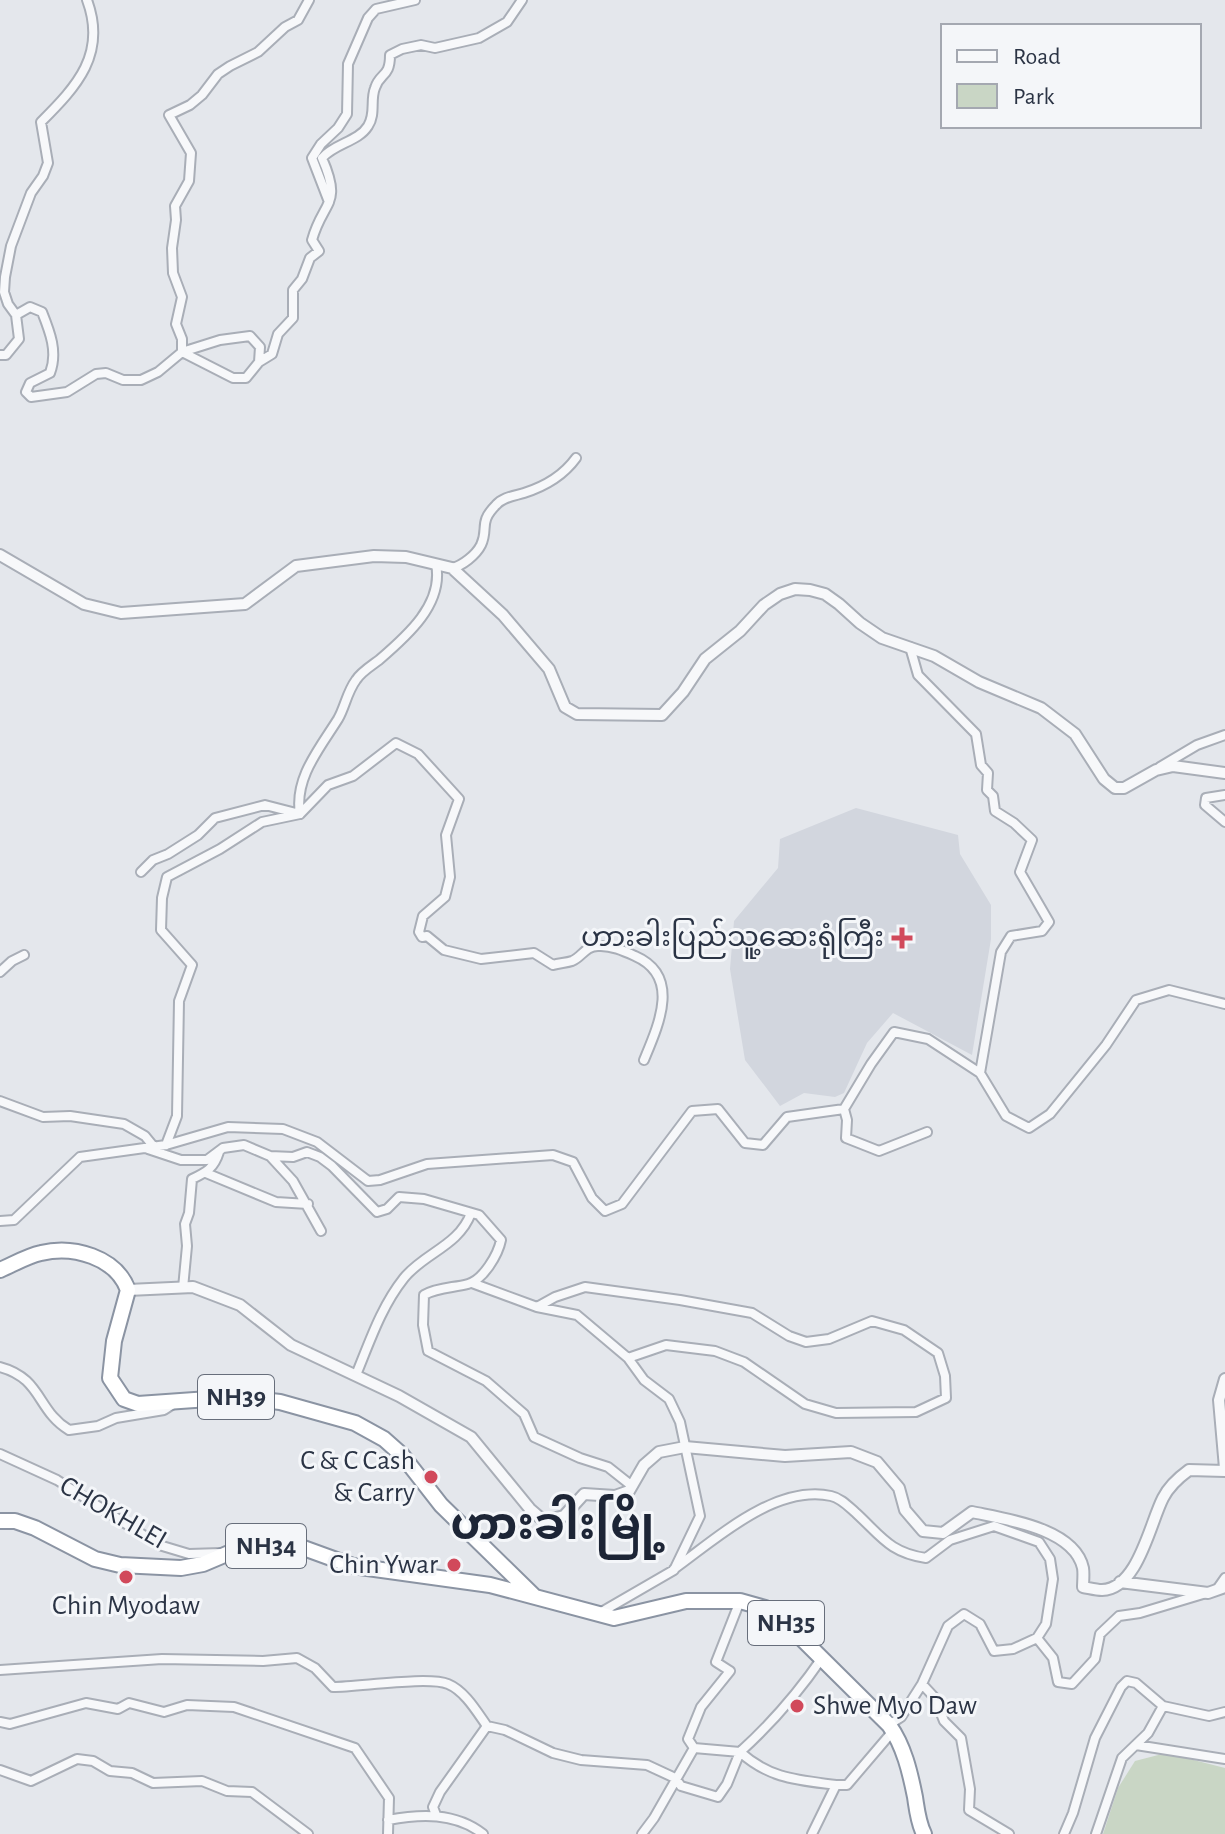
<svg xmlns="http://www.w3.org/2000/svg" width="1225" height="1834" font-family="'Alegreya Sans','Noto Sans Myanmar',sans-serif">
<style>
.built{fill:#d2d6de}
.green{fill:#c9d6c5}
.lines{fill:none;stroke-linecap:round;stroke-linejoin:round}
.minor-casing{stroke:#a9aeb7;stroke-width:12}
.tertiary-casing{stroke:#a9aeb7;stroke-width:14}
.trunk-casing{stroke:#8b94a3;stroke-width:18}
.minor{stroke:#f7f8fa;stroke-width:8}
.tertiary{stroke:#f7f8fa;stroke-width:10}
.trunk{stroke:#fff;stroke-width:14}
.poi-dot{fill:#d1495b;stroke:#f4f6f9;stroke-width:3}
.labels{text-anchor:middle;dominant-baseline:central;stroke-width:6;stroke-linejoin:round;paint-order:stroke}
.shield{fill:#f4f6f9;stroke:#676e7b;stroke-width:2}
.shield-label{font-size:26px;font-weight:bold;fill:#2b3445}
.poi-label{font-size:28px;fill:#2b3445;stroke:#f4f6f9;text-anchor:end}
.street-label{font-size:28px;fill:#2b3445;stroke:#f4f6f9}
.town-label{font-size:44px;font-weight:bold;fill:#1d2536;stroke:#f4f6f9}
</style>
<rect width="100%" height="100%" fill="#e4e7ec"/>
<path class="built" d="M856,808L958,835L960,854L991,905V939L972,1055L893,1013L867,1043L844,1093L835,1097L804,1093L780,1106L745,1060L730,969L734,921L778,868L780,839Z"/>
<path class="green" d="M1166,1753L1225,1768V1834H1103L1118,1788L1135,1761Z"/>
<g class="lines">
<defs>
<path id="minor" d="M329,202L312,158L321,144L338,128L347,114L348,64L368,18L376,9L415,0
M16,315L30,307L42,312C50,332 58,352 50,373L30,383L26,392L31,397L67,392L96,374L106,373L123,380H141L158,372L182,352L220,340L250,336L260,347L259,362L246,378H233L182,352
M182,352V339L176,324L182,297L173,273L172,248L176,220L175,206L189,181L191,153L169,115L190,105L202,95L218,74L230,66L258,52L285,27L298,20L309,0
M0,355H6L19,339L16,315L8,304L4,292L5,277L11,246L31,193L43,176L48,163L41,122C77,86 107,54 87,0
M259,362L272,354L278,334L293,318V290L302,279L310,258L319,251L312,240C323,200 343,206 322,158C335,143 358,142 368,126C376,114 370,100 375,88C380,72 390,78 390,55L402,49L421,45L435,48L479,38L507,22L522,0
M452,568C462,566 476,555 481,545C489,528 478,523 496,505C503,497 514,496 524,493C546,486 563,476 576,458
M910,647L918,675L976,734L981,765L988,773L987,790L993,796L995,811L1014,823L1032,840L1020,872L1049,922L1042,931L1011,936L1001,952L980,1073
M1160,767L1197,745L1225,735
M1225,795L1206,798L1205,805L1225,822
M141,872L153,860L168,854L198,835L215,818L265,805L300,814C294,778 320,748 338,719C345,707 347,692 356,680C361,672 371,666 379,660C407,636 444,604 436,564
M0,972L12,961L24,955
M0,1101L43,1117L70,1116L124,1124L145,1136L154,1147
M844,1109L847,1120L846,1138L879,1151L927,1132
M166,1145L177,1116L179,1001L192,965L161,930L162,898L167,877L220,849L262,822L300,814L328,785L353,776L396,743L418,754L459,799L446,835L450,877L445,897L423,916L419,932L422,937L427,936L444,950L481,959L534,953L553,965C559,963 566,963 572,961C582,957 585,946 598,946C611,945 624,951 635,956C681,976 659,1024 644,1060
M148,1149L181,1160H207L223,1148L244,1145L270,1156L293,1157L307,1152L320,1157L332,1166L377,1212L387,1209L399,1197L424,1199L479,1215L501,1240C498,1255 483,1280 468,1284C453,1288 438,1287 424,1295L423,1325L428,1351L486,1381L524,1414L534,1437L580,1458L608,1467L632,1486
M270,1156L293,1181L321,1231
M206,1173L276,1202L308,1204
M0,1221L14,1220L80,1157L166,1145L228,1127L283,1129L317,1142L368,1181L380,1180L427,1164L553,1155L573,1162L592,1198L605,1211L622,1204L692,1111L718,1109L745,1143L763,1145L787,1117L844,1109L871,1064L894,1032L928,1039L980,1073L1006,1116L1029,1128L1050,1114L1106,1045L1136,1000L1169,990L1225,1004
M472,1283L537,1307
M183,1288L187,1246L185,1224L189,1213L192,1179C207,1172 214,1168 219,1152
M0,1367C42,1378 37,1411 69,1430L98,1426L116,1418L164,1410L175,1403
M356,1375C370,1341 381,1307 404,1278C424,1253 459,1246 471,1213
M0,1454L57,1480L159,1545L189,1554L221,1553
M674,1569C716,1539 775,1484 831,1496C841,1498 849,1507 856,1513C881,1536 890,1553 926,1558L950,1540L994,1526L1039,1542L1050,1559L1053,1579L1046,1624L1037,1638
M1218,1588L1225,1578
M598,1614L674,1570L700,1516L680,1422L669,1399L644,1380L628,1358L577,1315L537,1307L555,1297L585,1287L680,1300L752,1313L789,1336L806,1342L829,1339L872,1321L904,1330L938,1353L945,1376L946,1398L916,1412L836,1413L805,1404L744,1362L715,1351L666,1345L628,1358
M0,1670L162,1659L263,1661L297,1658L315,1668L333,1687C359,1687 428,1676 448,1684C465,1691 477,1712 487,1726L505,1730L553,1753L581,1760L647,1765L675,1778L681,1786L718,1797L727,1784L740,1752C770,1779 798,1780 836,1785L812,1834
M922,1684L935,1698L944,1721L961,1738L970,1789L969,1810L1009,1834
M0,1722L10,1724L86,1703L118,1709L129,1703L164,1712L187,1705L234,1707L355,1748L389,1798L388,1834
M889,1725L901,1717L922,1684L948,1626L964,1614L980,1624L994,1651L1013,1649L1037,1638L1053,1658L1058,1682L1072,1684L1095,1659L1100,1634L1119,1616L1140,1613L1203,1594
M1136,1745L1225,1759
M694,1748L688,1739L701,1707L730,1671L716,1662L740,1601
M0,1770L31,1781L77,1759L93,1761L110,1771L132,1773L153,1783L202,1781L227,1791L252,1792L308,1834
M836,1785H847L893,1731
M436,1815L433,1807L440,1792L487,1726
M388,1820C420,1814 455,1812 483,1834
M642,1834L654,1818L694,1748L740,1752C772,1723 798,1693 822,1658
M1064,1834L1073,1813L1095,1738L1121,1687L1127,1681L1136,1683L1163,1706
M1096,1834L1122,1758L1148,1733L1163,1706L1209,1716L1225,1712"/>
<path id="tertiary" d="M0,555L84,604L121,613L245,604L296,566L374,556L406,557L452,568L503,615L549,669L565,707L577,714L662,715L683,692L705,659L740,631L764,605L780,594L795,589L810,590L825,594L839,604L860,623L882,638L934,656L979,682L1041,708L1075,734L1104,779L1115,788H1124L1156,770L1173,766L1225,773
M128,1290L193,1287L240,1305L291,1345L399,1396L471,1437L530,1509L544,1521L564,1516L584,1494L615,1496L629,1491L644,1465L659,1452L685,1447L785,1456L851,1452L877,1462L899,1488L905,1510L923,1531L943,1533L972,1512C1005,1519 1074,1528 1083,1568C1084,1574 1083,1582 1083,1587C1089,1588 1096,1590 1102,1590C1138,1589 1150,1523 1163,1498C1169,1486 1178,1478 1189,1470L1225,1471
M1225,1379L1219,1400L1225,1468
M1120,1582L1208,1593L1225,1587"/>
<path id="trunk" d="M0,1270C14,1264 27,1256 41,1253C73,1245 116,1257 128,1290L114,1341L110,1378L124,1399L138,1404L237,1397L280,1402L355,1423L384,1439L402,1455L441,1505L534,1596
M0,1521H15L35,1528L95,1559L120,1565L181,1568L203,1564L229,1553L261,1546H298L353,1566L490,1585L614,1618L686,1601H740L765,1608L787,1624L889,1725C904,1746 910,1772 915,1797C917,1810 918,1822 924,1834"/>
</defs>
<use href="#minor" class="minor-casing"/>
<use href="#tertiary" class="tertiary-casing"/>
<use href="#trunk" class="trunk-casing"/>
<use href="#minor" class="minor"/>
<use href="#tertiary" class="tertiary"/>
<use href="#trunk" class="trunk"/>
</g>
<g class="poi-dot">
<path d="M898 926h8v8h8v8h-8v8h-8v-8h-8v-8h8z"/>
<circle cx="431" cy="1477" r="8"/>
<circle cx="454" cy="1565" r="8"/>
<circle cx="126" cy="1577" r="8"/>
<circle cx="797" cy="1706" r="8"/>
</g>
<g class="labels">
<g class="shield">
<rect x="198" y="1375" width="76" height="44" rx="6"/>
<rect x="226" y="1524" width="80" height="44" rx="6"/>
<rect x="748" y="1601" width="76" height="44" rx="6"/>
</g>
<g class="shield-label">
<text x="236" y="1397">NH39</text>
<text x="266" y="1546">NH34</text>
<text x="786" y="1623">NH35</text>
</g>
<g class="poi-label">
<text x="884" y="938">ဟားခါးပြည်သူ့ဆေးရုံကြီး</text>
<text x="415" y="1461">C &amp; C Cash<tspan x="415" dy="32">&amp; Carry</tspan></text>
<text x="438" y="1565">Chin Ywar</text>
<text x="126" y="1606" text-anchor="middle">Chin Myodaw</text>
<text x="813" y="1706" text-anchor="start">Shwe Myo Daw</text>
</g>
<g class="street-label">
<text transform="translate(113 1513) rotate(30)">CHOKHLEI</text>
</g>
<g class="town-label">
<text x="558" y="1526">ဟားခါးမြို့</text>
</g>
</g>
<rect x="941" y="24" width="260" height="104" fill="#f4f6f9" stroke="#a4a8b1" stroke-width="2"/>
<rect x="957" y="50" width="40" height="12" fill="#f7f8fa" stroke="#a4a8b1" stroke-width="2"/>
<text x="1013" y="64" font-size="24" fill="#2b3445">Road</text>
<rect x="957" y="84" width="40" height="24" fill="#c9d6c5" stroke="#a4a8b1" stroke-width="2"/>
<text x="1013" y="104" font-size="24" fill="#2b3445">Park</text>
</svg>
